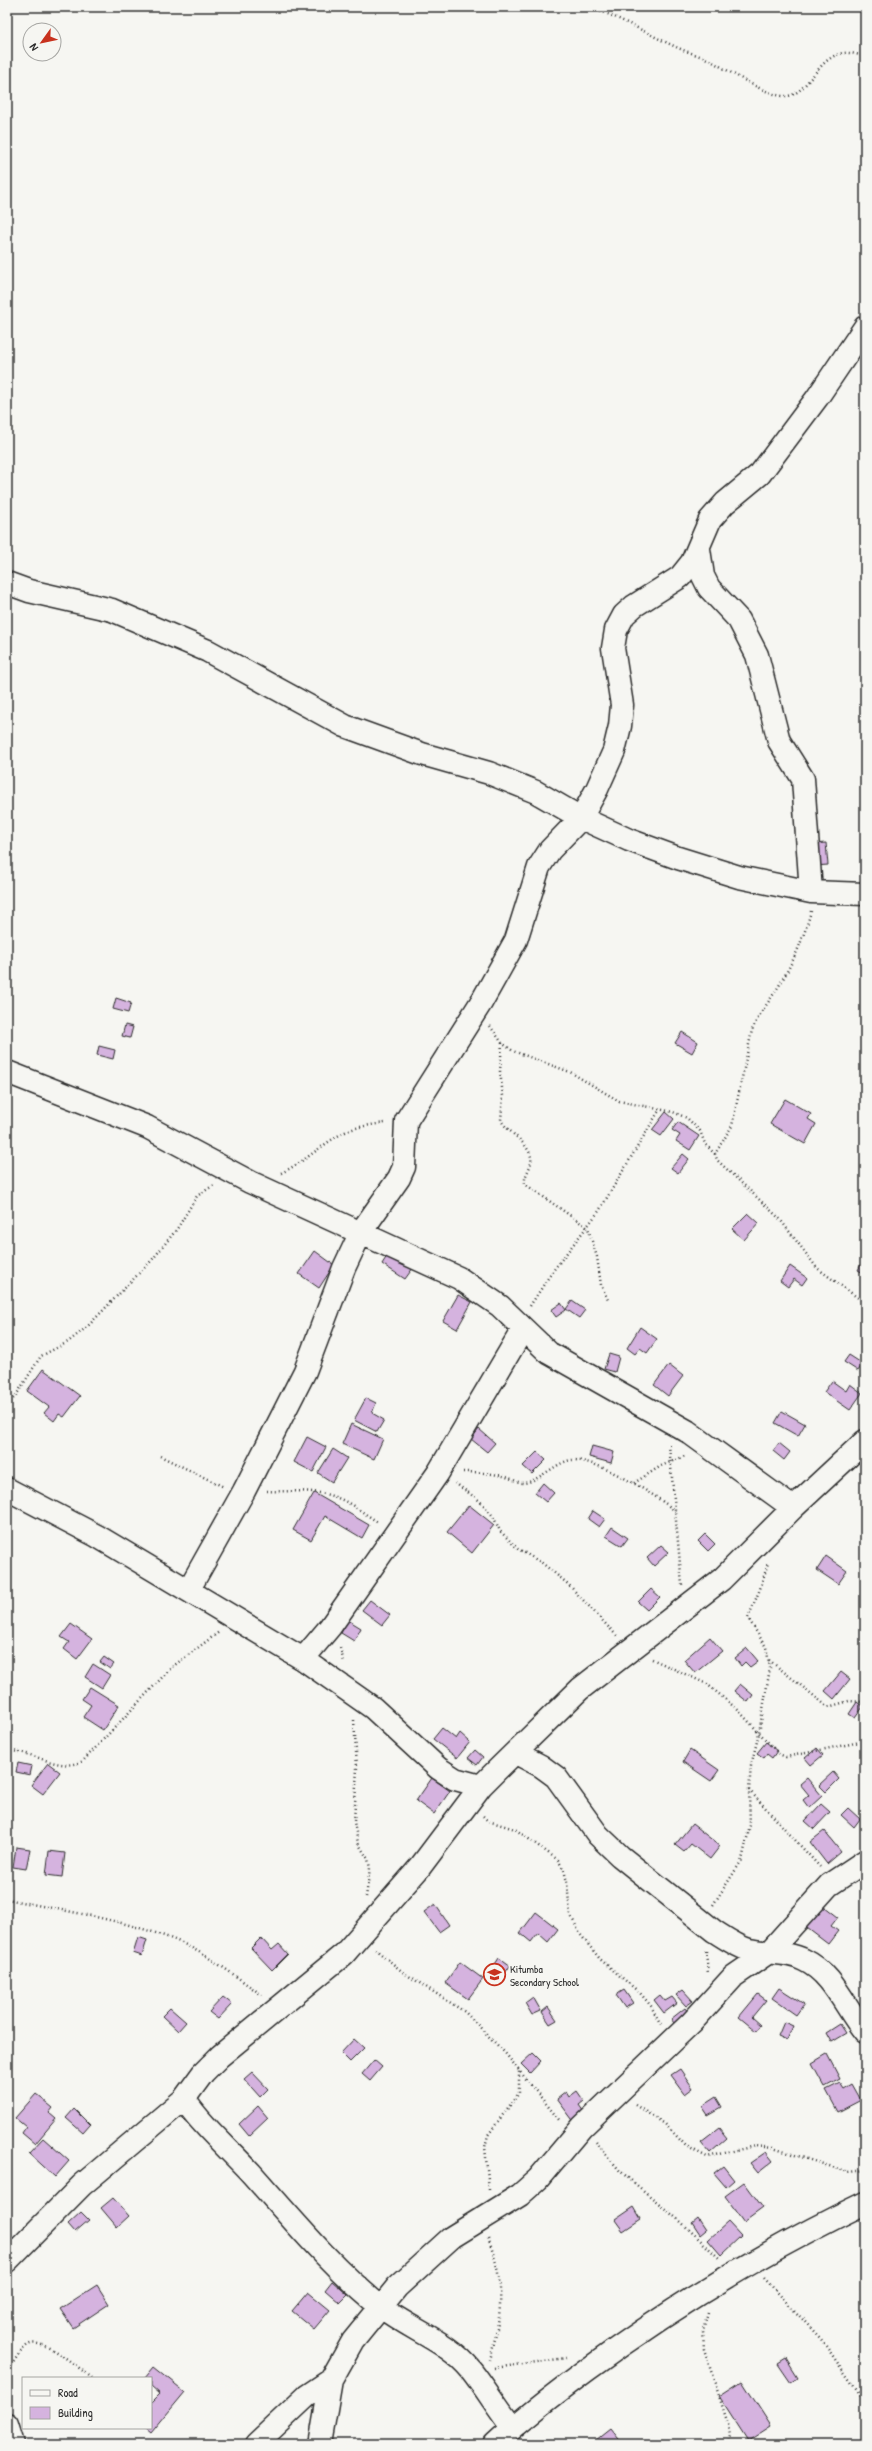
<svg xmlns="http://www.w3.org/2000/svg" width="872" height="2451" font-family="'Patrick Hand',sans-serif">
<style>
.building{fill:#d5b3df;stroke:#2b2b2b}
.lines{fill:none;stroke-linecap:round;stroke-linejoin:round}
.minor-casing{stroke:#2b2b2b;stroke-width:25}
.path{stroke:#2b2b2b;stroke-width:2.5;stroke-dasharray:1 3;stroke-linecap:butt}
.minor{stroke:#f6f6f2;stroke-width:22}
.labels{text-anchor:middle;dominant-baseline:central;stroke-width:4;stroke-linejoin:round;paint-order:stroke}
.poi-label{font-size:11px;fill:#2b2b2b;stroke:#f6f6f2;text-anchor:start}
</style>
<rect width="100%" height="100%" fill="#f6f6f2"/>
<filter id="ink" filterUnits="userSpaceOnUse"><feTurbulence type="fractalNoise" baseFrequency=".025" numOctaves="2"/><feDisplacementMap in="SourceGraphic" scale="8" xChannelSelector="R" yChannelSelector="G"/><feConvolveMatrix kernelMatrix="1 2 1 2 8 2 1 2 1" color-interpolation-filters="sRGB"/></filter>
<g filter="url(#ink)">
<path class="building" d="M826,843L828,865L814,866L812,844Z
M116,998L131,1003L128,1013L113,1009Z
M125,1025L133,1027L130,1038L122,1036Z
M682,1032L698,1042L692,1053L675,1043Z
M99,1046L115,1050L113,1059L97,1055Z
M785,1099L811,1114L808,1119L816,1124L805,1144L770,1124Z
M666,1112L674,1119L661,1136L652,1130Z
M678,1122L699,1136L690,1150L676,1141L680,1135L672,1130Z
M683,1154L689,1159L678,1173L671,1168Z
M748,1213L759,1223L744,1240L732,1229Z
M315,1251L334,1265L319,1288L299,1274Z
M389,1253L413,1268L405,1279L382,1264Z
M865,1257V1274L858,1270Z
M790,1266L807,1278L802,1285L794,1279L788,1287L780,1281Z
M458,1295L472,1302L457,1329L443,1321Z
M572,1301L585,1310L579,1318L566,1309Z
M561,1303L566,1310L556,1317L551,1310Z
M640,1327L657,1339L647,1353L640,1348L635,1354L627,1348Z
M609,1354L619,1357L615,1372L604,1369Z
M849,1355L863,1364L858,1371L844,1362Z
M669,1365L683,1376L668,1396L654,1385Z
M43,1369L80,1396L64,1417L59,1414L54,1421L44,1413L49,1407L27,1391Z
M832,1381L846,1391L850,1384L862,1393L850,1410L824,1392Z
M366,1398L376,1403L372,1413L384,1420L377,1432L354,1420Z
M782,1411L805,1424L798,1436L775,1423Z
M351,1424L383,1439L374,1459L342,1444Z
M479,1429L495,1443L487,1452L471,1439Z
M307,1437L326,1447L313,1472L294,1462Z
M779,1443L790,1452L784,1460L773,1451Z
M592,1446L614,1452L611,1463L589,1457Z
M333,1449L347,1458L332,1482L318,1473Z
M537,1452L546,1460L532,1474L523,1466Z
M543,1483L554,1493L546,1502L535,1493Z
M314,1493L369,1525L362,1538L325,1516L311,1540L293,1530Z
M469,1505L494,1525L472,1553L447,1532Z
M593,1511L605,1519L599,1527L588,1519Z
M612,1527L628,1538L622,1546L606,1536Z
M705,1534L715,1544L708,1551L698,1541Z
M661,1545L669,1552L654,1566L647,1558Z
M826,1556L847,1571L838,1584L817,1570Z
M651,1589L660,1597L647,1610L638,1602Z
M370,1600L390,1615L382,1625L362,1610Z
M348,1620L361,1628L354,1641L341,1633Z
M71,1624L92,1639L77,1659L64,1649L69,1642L61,1637Z
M710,1637L722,1651L695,1673L684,1660Z
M747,1648L758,1661L750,1667L745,1662L741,1666L735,1658Z
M104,1657L114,1664L110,1669L100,1662Z
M93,1664L110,1675L102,1688L85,1677Z
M841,1672L850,1679L834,1699L825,1691Z
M740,1684L753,1695L748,1702L734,1691Z
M90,1687L119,1705L103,1730L83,1717L91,1705L82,1699Z
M857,1702L863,1707L855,1718L849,1714Z
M442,1728L456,1739L460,1733L470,1742L457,1758L433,1739Z
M766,1742L777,1751L772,1758L767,1754L764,1758L757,1753Z
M817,1748L823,1755L811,1765L805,1758Z
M475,1750L483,1757L477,1765L468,1758Z
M690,1750L719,1770L711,1781L683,1762Z
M18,1763L32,1766L30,1775L16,1772Z
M48,1763L60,1772L43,1794L31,1785Z
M833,1772L839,1779L826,1792L819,1785Z
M432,1778L450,1791L434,1814L416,1801Z
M807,1778L822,1796L809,1808L803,1800L809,1795L800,1784Z
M821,1804L830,1812L814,1829L805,1821Z
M848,1808L860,1819L854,1827L841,1815Z
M692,1824L720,1846L710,1859L691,1844L684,1852L675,1845Z
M824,1831L841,1852L827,1864L810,1842Z
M16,1847L30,1849L26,1869L13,1867Z
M49,1851L65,1853L62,1877L46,1875Z
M820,1903L838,1917L831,1926L838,1931L828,1944L803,1925Z
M435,1904L449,1925L439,1932L424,1912Z
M536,1912L558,1929L548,1942L538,1933L531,1942L520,1933Z
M138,1937L147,1940L142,1956L133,1953Z
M261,1938L272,1950L279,1944L288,1954L272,1970L251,1948Z
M499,1958L510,1966L502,1977L492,1969Z
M460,1962L483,1979L468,1999L445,1983Z
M779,1988L804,2004L796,2015L772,1998Z
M624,1990L633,2003L625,2008L616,1995Z
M683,1990L693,2001L686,2006L676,1995Z
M758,1994L766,2000L752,2017L761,2025L756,2031L739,2017Z
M660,1995L665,2001L672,1997L677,2003L664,2013L654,2000Z
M223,1997L232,2004L218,2019L209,2012Z
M533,1997L541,2011L532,2015L525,2003Z
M548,2007L557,2020L550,2024L542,2012Z
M170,2008L186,2022L178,2031L162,2016Z
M685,2008L691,2016L677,2027L671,2019Z
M784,2022L793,2026L787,2040L778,2036Z
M840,2024L846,2033L831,2042L826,2033Z
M354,2039L364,2048L350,2062L341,2053Z
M533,2053L541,2061L530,2073L521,2064Z
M827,2054L840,2079L825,2087L812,2063Z
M374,2060L382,2067L370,2081L362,2074Z
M680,2069L693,2088L685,2094L671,2075Z
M252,2072L268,2089L260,2097L244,2079Z
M840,2083L844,2089L852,2084L861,2100L838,2112L826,2090Z
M577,2091L584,2101L579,2105L586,2115L575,2123L557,2099L566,2092L569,2097Z
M36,2094L53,2108L49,2113L56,2119L35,2144L22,2133L26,2127L15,2118Z
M716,2097L722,2107L708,2115L702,2106Z
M865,2105V2118L860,2107Z
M258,2106L268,2118L249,2136L239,2124Z
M74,2109L90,2125L83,2133L66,2118Z
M719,2128L727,2138L710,2153L701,2142Z
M43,2138L69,2161L55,2177L29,2153Z
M766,2152L773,2161L758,2173L750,2163Z
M723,2166L734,2180L726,2187L714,2173Z
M744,2182L763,2208L744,2222L725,2196Z
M113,2198L129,2216L117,2227L101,2208Z
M634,2207L641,2219L623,2231L615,2220Z
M81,2212L89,2220L75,2232L68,2224Z
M698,2218L706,2230L700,2235L692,2223Z
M728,2222L741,2236L721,2255L708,2240Z
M332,2281L348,2295L340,2303L325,2290Z
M97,2285L109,2304L73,2328L60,2309Z
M308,2292L330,2310L314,2329L292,2311Z
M786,2359L798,2378L791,2383L778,2364Z
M154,2367L185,2392L151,2433L145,2428H151V2403L160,2394L151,2386V2378H145Z
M742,2381L771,2426L748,2441L719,2396Z
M610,2429L621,2443L591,2444Z"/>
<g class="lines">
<defs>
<path id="minor" d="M699,549L703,576L709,588L739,620L757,655L779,741L803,779L811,892
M7,583L29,591L112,610L208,651L345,726L422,754L489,773L536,792L581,818L629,840L678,858L739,877L811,892L865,894
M7,1072L147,1127L250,1182L459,1278L500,1306L549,1353L687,1431L793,1508
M7,1489L97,1536L303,1659L373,1708L438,1768L455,1779L481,1786
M189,1589L244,1491L305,1371L344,1268L361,1232L399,1178L404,1167L406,1121L482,1001L516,940L539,867L550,850L581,818L597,789L614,751L620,726L622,705L613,648L616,630L624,615L634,606L680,577L692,562L710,520L725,503L760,474L817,398L865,327
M303,1659L330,1627L438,1473L523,1329
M516,1753L541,1766L556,1777L598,1835L620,1856L714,1931C725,1938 736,1946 749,1950C767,1954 787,1951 804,1960C834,1974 845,2008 865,2032
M184,2099C203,2127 228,2148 251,2173C292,2219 332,2268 381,2307C411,2330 448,2341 472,2371C486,2389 498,2409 512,2427
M7,2261L82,2185L184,2099L203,2073L220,2056L344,1954L420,1867L481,1786L498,1769L580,1689L722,1579L793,1508L865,1441
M7,2425L13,2444
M256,2444L307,2396L331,2380
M320,2444L331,2380L353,2341L397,2287L452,2237L520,2195L538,2179L582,2127L692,2022L734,1976L769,1952L829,1885L865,1861
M495,2444C524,2417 556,2393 587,2370C674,2306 767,2250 865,2203"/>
</defs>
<use href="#minor" class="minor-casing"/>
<path class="path" d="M589,7C619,17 646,33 674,46C684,51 695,54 705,58C724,67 768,98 787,96C808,94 818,56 844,53C850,52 859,55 865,56
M811,911C805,934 796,956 784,977C774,996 760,1011 752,1030L732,1126L715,1154L717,1160L779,1218L817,1268L865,1303
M490,1026L502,1043L513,1051L570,1072L619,1101L673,1112L687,1118L700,1131L705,1144L715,1154
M502,1043L500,1071L503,1096L501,1120C508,1133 527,1141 531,1157C533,1167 523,1175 525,1184L588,1228L597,1257L601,1285L609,1302
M281,1173C305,1162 323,1143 345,1132C358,1126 371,1125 385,1123
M530,1306L552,1272L599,1211L660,1109
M7,1404L15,1397L41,1356L68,1342L87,1327L152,1260L177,1229L197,1196L214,1185
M669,1445L682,1585
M160,1456L224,1487
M463,1472C476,1472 490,1473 503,1476C509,1477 516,1482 523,1483C535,1483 554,1465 567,1461C589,1453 658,1496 675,1511
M455,1483L480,1501L493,1516L500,1531L518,1549L542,1563L568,1584L617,1636
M634,1483L661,1466L685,1456
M267,1491C288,1492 312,1489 332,1496C349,1501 363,1513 378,1522
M340,1648L344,1662
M652,1659L707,1684L738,1710L779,1754L786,1757L865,1741
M769,1660L828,1707L849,1701L865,1702
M354,1720L357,1767L354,1822L358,1843L368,1859L370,1868L366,1897
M7,1751C33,1750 58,1773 83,1761L172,1667L219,1632
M749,1790L820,1867
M483,1816L488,1821L515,1829L558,1860L564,1870L567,1882L570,1914L580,1934L600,1959L640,1993L651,2006L661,2025
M7,1899C63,1911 122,1919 175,1940C206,1953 235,1976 262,1995
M713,1905L742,1860L750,1825L749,1790L751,1766L759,1733L770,1668L766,1647L748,1618L760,1589L768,1563
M375,1949L404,1973L465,2012L505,2053L560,2121
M706,1951L708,1974
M635,2105L665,2124L686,2146L707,2157L755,2146L773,2148L848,2172L865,2170
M596,2142L620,2171L681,2222L720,2259
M489,2190L485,2147L488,2135L519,2093V2070
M488,2238C506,2287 502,2311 490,2360
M764,2278L821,2339L865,2402
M708,2313L703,2331L704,2349L728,2424L730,2436L728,2444
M494,2368L566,2358
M7,2372C13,2364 19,2351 28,2345C42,2336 80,2369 92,2378"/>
<use href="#minor" class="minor"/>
</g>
</g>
<defs>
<symbol id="school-ring" viewBox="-11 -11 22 22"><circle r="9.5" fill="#f6f6f2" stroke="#c8321e" stroke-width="1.5"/><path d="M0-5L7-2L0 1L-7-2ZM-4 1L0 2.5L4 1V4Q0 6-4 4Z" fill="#c8321e"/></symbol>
</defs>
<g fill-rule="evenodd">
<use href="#school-ring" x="482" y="1962" width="25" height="25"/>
</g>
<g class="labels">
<g class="poi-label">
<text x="510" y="1969">Kitumba<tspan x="510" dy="13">Secondary School</tspan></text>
</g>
</g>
<rect width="872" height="2451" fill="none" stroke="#f6f6f2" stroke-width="24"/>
<rect x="12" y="12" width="848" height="2427" fill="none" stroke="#2b2b2b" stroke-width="1.5" filter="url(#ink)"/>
<rect x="22" y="2377" width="130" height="52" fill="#f6f6f2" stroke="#a5a5a2"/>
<rect x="30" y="2390" width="20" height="6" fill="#f6f6f2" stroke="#a5a5a2"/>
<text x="58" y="2397" font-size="12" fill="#2b2b2b">Road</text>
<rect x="30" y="2407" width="20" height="12" fill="#d5b3df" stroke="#a5a5a2"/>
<text x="58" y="2417" font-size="12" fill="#2b2b2b">Building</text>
<g transform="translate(42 42) rotate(237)"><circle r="19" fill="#f6f6f2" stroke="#a5a5a2"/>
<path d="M0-3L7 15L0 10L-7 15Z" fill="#c8321e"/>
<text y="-6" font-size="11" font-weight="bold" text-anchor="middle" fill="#2b2b2b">N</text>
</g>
</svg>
